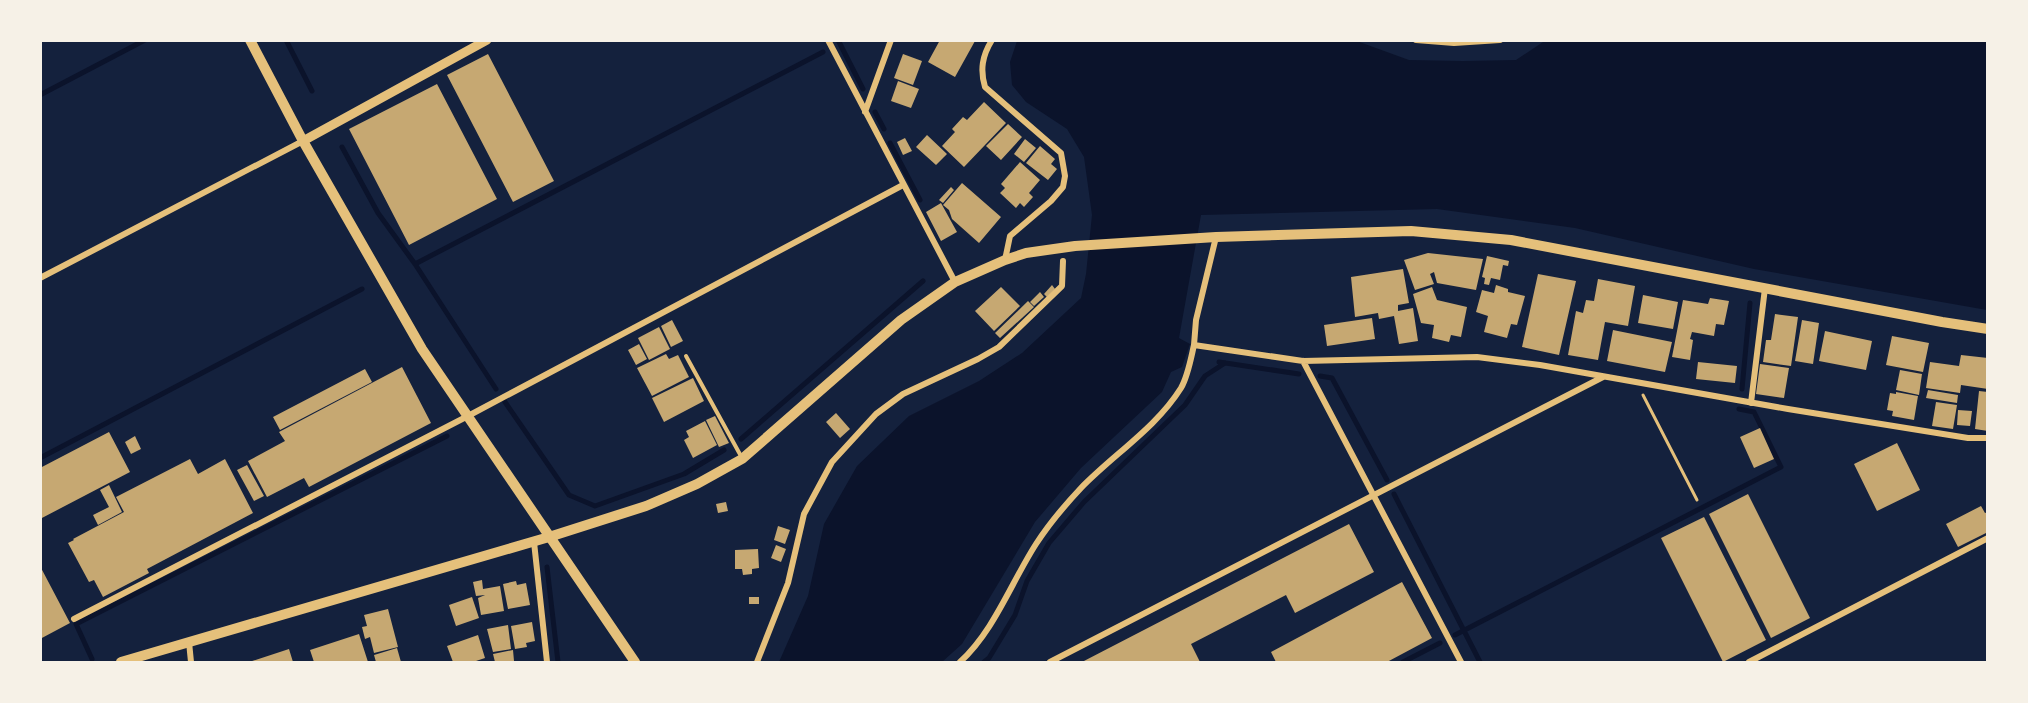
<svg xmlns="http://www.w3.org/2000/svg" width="2028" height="703" font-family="Barlow,sans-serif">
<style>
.water{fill:#0b132b}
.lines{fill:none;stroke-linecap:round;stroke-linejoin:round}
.stream{stroke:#0b132b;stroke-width:5}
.building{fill:#c6a872}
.path{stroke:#e5c07b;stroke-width:3}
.service{stroke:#e5c07b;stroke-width:4}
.minor{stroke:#e5c07b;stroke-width:6}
.tertiary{stroke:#e5c07b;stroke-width:9}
.secondary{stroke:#e5c07b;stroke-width:10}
</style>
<rect width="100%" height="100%" fill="#14213d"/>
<path class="water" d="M1354,40L1409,60L1463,61L1516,60L1546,40L1987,41V310L1754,269L1575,228L1437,209L1201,215L1179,338L1190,344L1182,367L1171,372L1162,392L1081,468L1035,522L962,644L942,662H779L808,596L824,524L857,466L909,416L979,381L1022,353L1081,298L1086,274L1092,215L1084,157L1067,129L1026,102L1012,85L1010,62L1017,41Z"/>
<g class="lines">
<path class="stream" d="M286,40L312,91
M838,40L863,89
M40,95L145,40
M875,112L884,129
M890,143L920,200
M342,147L378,213L415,264L496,389
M415,264L823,52
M1219,362L1299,374
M1320,376L1332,378L1387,480
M1742,389L1750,303
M505,402L569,495L595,506L684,474L724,450
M741,439L923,281
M40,458L362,289
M1394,494L1480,662
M547,567L558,662
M1455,635L1781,467L1754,412L1739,409
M92,659L76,624L447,436
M984,662L989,658L1015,615L1027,581L1049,543L1084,502L1185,405L1205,376L1225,363
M1403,662L1440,643"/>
</g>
<path class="building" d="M940,40L975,41L955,77L928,62Z
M488,54L554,181L513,202L447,75Z
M903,54L922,61L913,85L894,78Z
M898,81L919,89L911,108L891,101Z
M437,84L497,199L409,245L349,129Z
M984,102L1006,123L964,167L942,146L955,132L952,129L963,117L967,120Z
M1008,124L1022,137L1001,160L986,146Z
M927,135L947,154L936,165L916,147Z
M905,138L912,151L903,155L897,142Z
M1025,139L1036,148L1024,162L1014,154Z
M1040,146L1055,159L1051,164L1057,169L1048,180L1026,163Z
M1020,162L1040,180L1029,193L1033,197L1024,207L1020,203L1016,208L1000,193L1005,188L1001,184Z
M962,183L1001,217L979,243L952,219L949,210L943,205Z
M951,187L954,190L943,203L939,200Z
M941,203L957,232L941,241L926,212Z
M1428,253L1483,259L1476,290L1437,283L1434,272L1430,274L1434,284L1415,290L1404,260Z
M1487,256L1509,261L1508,266L1503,265L1500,280L1491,278L1489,285L1484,284L1485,278L1482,277Z
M1403,269L1409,303L1398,305V311L1413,308L1418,341L1399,344L1394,316L1379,319L1378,313L1355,317L1351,277Z
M1538,274L1576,281L1559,355L1522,347Z
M1598,279L1635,286L1628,326L1605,322L1598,360L1568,355L1576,311L1583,313L1586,300L1594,301Z
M1052,285L1055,289L1047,297L1044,294Z
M1496,285L1508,289V292L1525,296L1517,325L1511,324L1507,338L1484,332L1488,316L1476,312L1482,290L1494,293Z
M1001,287L1020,306L994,331L975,311Z
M1432,287L1437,300L1467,307L1461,337L1451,335L1449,342L1432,338L1434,325L1421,323L1413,294Z
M1040,292L1044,297L1034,306L1030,302Z
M1643,295L1678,302L1673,329L1638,323Z
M1710,298L1729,301L1724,325L1716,324L1714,336L1692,332L1690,339L1693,340L1690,360L1672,357L1683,300L1708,304Z
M1028,301L1034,307L1000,338L995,333Z
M1775,314L1798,317L1791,366L1763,362L1766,340H1771Z
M1372,318L1375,339L1327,346L1324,325Z
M672,320L683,341L671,347L661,326Z
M1802,320L1819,323L1813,364L1795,361Z
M659,327L670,349L649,360L638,338Z
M1613,330L1672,342L1665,372L1607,361Z
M1825,331L1872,341L1866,370L1819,361Z
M1892,336L1929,343L1923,372L1886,365Z
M639,344L647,359L636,365L628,350Z
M666,354L669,359L678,355L689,377L652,396L637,368Z
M1961,355L1988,358V389L1961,385L1960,393L1926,388L1930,362L1959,366Z
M1698,362L1737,366L1735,383L1696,379Z
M1760,364L1789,368L1784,398L1756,394Z
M402,367L431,423L309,487L304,478L267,497L248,461L285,441L279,432Z
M365,369L372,382L280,430L273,417Z
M1900,370L1922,374L1919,395L1896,390Z
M693,378L704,401L664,422L652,398Z
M1928,390L1958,395L1957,403L1926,398Z
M1979,391L1988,392V431L1975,429Z
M1896,392L1918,396L1914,420L1892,416L1893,411L1887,410L1890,393L1896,394Z
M1936,402L1957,405L1953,429L1932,426Z
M1958,410L1972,411L1970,426L1957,425Z
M836,413L850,429L840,438L826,422Z
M715,416L729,443L719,447L706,420Z
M705,421L717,445L693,458L684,440L689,437L686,431Z
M1760,428L1774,459L1754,468L1740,437Z
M109,432L130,472L40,519V468Z
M135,436L141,449L131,454L125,442Z
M1897,443L1920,490L1877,511L1854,464Z
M190,459L198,474L225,459L253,513L147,569L149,573L103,597L94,580L89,582L68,543L74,540L73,539L124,512L116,497Z
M247,465L264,496L254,501L237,470Z
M109,485L122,512L98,525L93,515L109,507L100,490Z
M1748,494L1810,618L1771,638L1709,514Z
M726,502L728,511L718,513L716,504Z
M1981,506L1985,513L1988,512V532L1958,547L1946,524Z
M1704,517L1766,640L1723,662L1661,538Z
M1349,524L1374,572L1295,613L1286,595L1191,644L1200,662H1082Z
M778,526L790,530L785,544L774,540Z
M776,545L786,549L781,562L771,558Z
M758,549L759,568L752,569V574L743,575L742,569H735V550Z
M40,566L70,623L40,639Z
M482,580L483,589L500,586L504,611L481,615L478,598L485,595L476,596L473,582Z
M516,581L517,585L526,583L530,605L508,609L503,584Z
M1402,582L1432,638L1387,662H1276L1271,652Z
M472,597L479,618L456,626L449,605Z
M749,597H759V604H749Z
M388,609L398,647L374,653L370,637L365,639L362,627L367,626L364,615Z
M532,622L535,641L526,643L527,647L515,649L511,626Z
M508,625L511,649L493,652L487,629Z
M359,634L368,662H314L310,650Z
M478,635L485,658L473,662H453L447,646Z
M397,648L401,662H376L374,655Z
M289,649L293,662H249Z
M513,650L514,661L495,662L493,654Z"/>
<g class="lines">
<path class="path" d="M1643,395L1697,500"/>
<path class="service" d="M686,356L742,458"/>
<path class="minor" d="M828,40L955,282
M992,40C982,56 980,70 985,87L1061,153L1065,176L1063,187L1051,201L1010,236L1005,260
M1416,40L1454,43L1500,40
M865,112L891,40
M40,278L303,141
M1194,345L1196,320L1216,237
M1303,361L1461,662
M1751,403L1765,288
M534,542L547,662
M74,619L468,416L903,185
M189,642L191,662
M757,662L788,583L804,514L832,462L876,414L903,394L978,359L999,347L1062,286L1063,261
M960,662C994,631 1011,583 1036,544C1049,524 1065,505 1081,488C1114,454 1156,428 1181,388C1188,376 1191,358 1194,345L1303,361L1477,357L1540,365L1788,409L1968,438H1988
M1050,662L1603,377
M1749,662L1988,538"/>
<path class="tertiary" d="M303,141L487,40"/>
<path class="secondary" d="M250,40L303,141L422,349L635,662
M121,662L549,537L646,506L697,484L742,459L901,320L955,282L1005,260L1026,253L1075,246L1216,237L1411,231L1511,240L1942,322L1988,329"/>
</g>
<rect width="2028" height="703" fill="none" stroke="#f6f1e7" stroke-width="84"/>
</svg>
